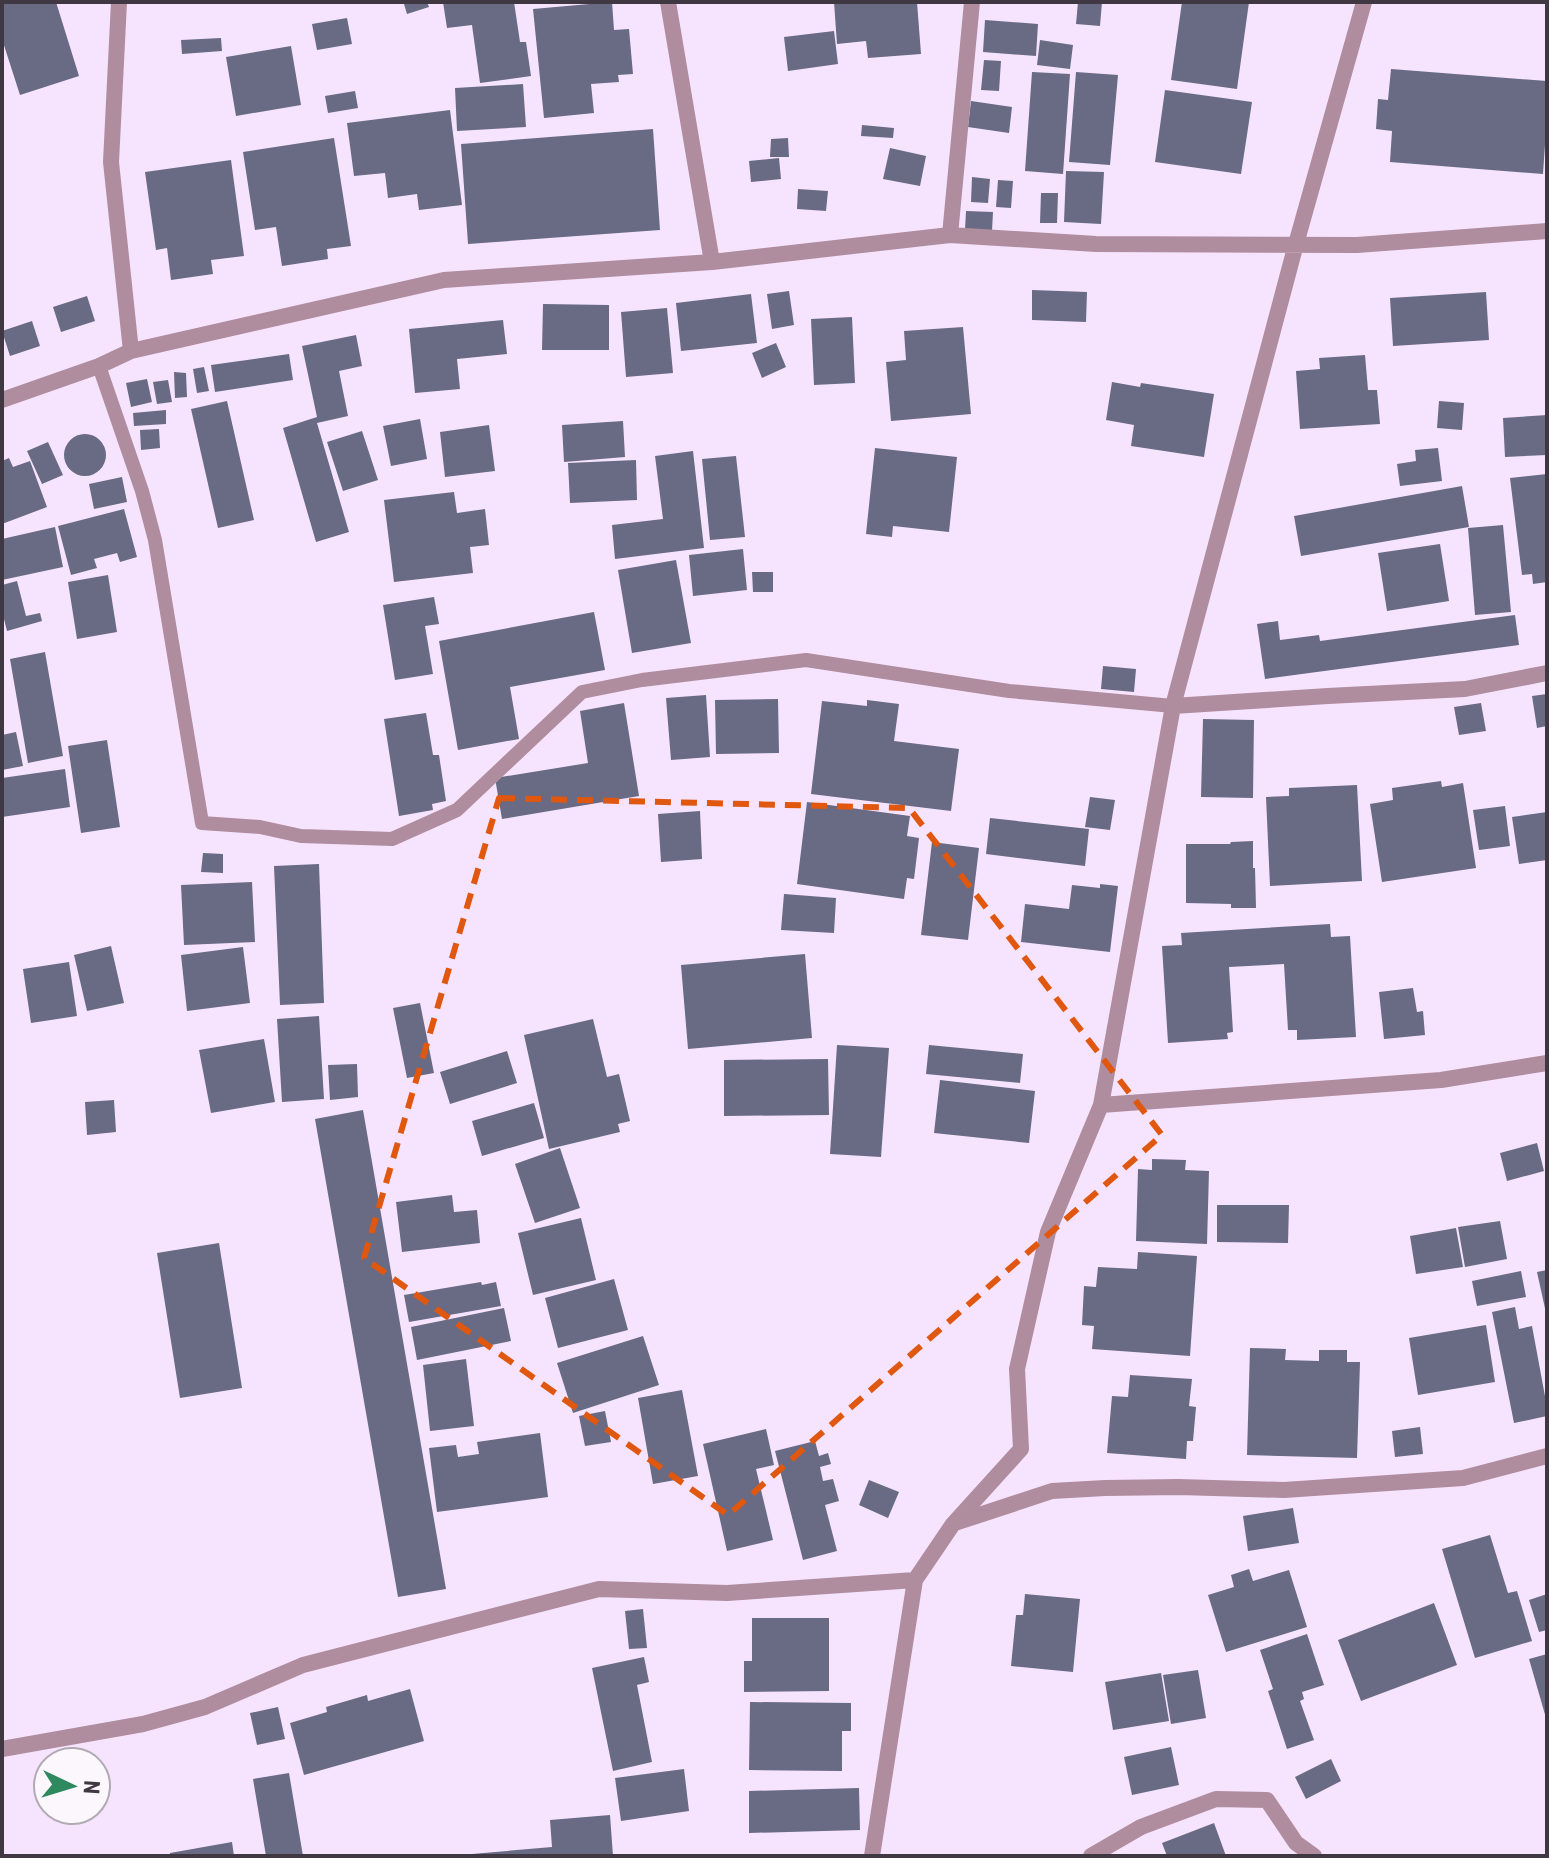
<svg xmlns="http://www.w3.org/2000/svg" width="1549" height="1858" font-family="'Roboto Condensed',sans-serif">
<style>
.building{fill:#696a84}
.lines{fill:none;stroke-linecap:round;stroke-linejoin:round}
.lane{stroke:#af8c9e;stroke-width:14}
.street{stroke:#af8c9e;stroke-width:16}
.marked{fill:none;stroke:#e0570f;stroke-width:6;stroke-dasharray:16 10;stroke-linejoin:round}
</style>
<rect width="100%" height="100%" fill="#f6e4ff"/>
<path class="building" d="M2,2H56L79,76L20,95L2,39Z
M410,2H427L429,7L407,14L404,4Z
M443,2H514L520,42H526L531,76L480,83L472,25L447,28Z
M612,2L614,30L629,29L633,74L618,75L619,82L591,84L594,113L544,118L533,9Z
M834,2H917L921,54L868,58L866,41L837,44Z
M1078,2H1102L1100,26L1076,24Z
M1182,2H1249L1237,89L1171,80Z
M347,18L352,44L317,50L312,24Z
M985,20L1038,24L1036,56L983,52Z
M834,31L838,64L788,71L784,37Z
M221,38L222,51L182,54L181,40Z
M1040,40L1073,45L1070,69L1037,65Z
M291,46L301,105L236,116L226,57Z
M984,60L1001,61L999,91L981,90Z
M1391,69L1547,81V115L1543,174L1390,162L1392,131L1376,129L1378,99L1388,100Z
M1032,72L1070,74L1063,174L1025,171Z
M1076,72L1118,75L1110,165L1069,162Z
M523,84L526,127L457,131L455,88Z
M1165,90L1252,102L1241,174L1155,162Z
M355,91L358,108L328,113L325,96Z
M971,101L1012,107L1009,133L968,127Z
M450,110L462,205L419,210L417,194L388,198L385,173L354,176L347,123Z
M862,125L894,128L893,138L861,136Z
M653,129L660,230L468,244L461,144Z
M334,138L351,246L327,249L328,259L282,266L276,227L255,230L243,152Z
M788,138L789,157H770L771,139Z
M890,148L926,156L920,186L883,179Z
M779,158L781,179L751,182L749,161Z
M231,160L244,256L211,260L213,274L171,280L167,248L156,250L145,172Z
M1066,171L1104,172L1101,224L1064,222Z
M972,177L990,179L988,203L971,202Z
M998,180L1013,181L1011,208L996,207Z
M798,189L828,191L826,211L797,209Z
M1041,193H1058L1057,223H1040Z
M966,211L993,212L992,231L965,230Z
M1032,290L1087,292L1086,322L1032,320Z
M789,291L794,325L772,329L767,294Z
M1486,292L1489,340L1393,346L1390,298Z
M751,294L757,343L681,351L676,303Z
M87,296L95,321L61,332L53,307Z
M543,304L609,305V350H542Z
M667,308L673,373L626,377L621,312Z
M852,317L855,383L814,385L811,319Z
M503,320L507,354L457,359L460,389L415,393L409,329Z
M32,321L40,346L10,356L2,331Z
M963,327L971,414L891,421L886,362L906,360L904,331Z
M356,335L362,366L339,371L348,416L317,423L349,532L316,542L283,428L317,417L302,346Z
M776,343L786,367L762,378L752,353Z
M289,354L293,380L215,392L211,365Z
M1365,355L1368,390H1377L1380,424L1300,429L1296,371L1320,369L1319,358Z
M204,367L209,391L197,393L193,369Z
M174,372L186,373L187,397L175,398Z
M147,379L152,402L131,407L126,383Z
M168,380L172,402L157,404L153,382Z
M1112,382L1140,387L1141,383L1214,394L1204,457L1131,446L1134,425L1106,420Z
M227,401L254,520L218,528L191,409Z
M1439,401L1464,403L1462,430L1437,428Z
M166,410V424L134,426L133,413Z
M1547,415V455L1505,457L1503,418Z
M420,419L427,459L391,466L383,426Z
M623,421L625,457L564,462L562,425Z
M489,425L495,471L445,477L440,432Z
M159,429L160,448L141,450L140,430Z
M362,431L378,480L343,491L327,442Z
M64 455a21 21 0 1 1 42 0a21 21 0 1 1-42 0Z
M48,442L63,475L42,484L27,451Z
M875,448L957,457L949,532L893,526L892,537L866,534Z
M1438,448L1442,481L1400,486L1397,464L1416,461L1415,450Z
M693,451L704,548L615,559L612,525L663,519L655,456Z
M736,456L745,537L710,540L702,459Z
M9,458L13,467L30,461L47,507L2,524V461Z
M636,460L637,500L570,503L568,463Z
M1547,474V582L1533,584L1532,574L1522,575L1510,478Z
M122,477L127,502L94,509L89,484Z
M1462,486L1469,527L1301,556L1294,516Z
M454,492L457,513L485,509L489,545L470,547L473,573L394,582L384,500Z
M124,509L137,557L120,562L117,553L94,559L97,568L71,575L58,526Z
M1503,525L1511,612L1475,615L1468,528Z
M55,527L63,567L2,580V539Z
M1440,544L1449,601L1387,611L1378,553Z
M743,549L747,590L693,596L689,555Z
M676,560L691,643L632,653L618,570Z
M752,572H773V592H753Z
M108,575L117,632L77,639L68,582Z
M17,581L26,616L40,613L42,621L7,631L2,611V585Z
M434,597L439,624L425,626L433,674L395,680L383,605Z
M594,612L605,670L510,687L519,739L458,750L439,641Z
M1515,615L1519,645L1265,679L1257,624L1278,621L1280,640L1319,635L1320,641Z
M45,652L63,756L28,763L10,659Z
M1103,666L1136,669L1134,692L1101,689Z
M1547,694V726L1537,728L1532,696Z
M706,695L710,757L671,760L666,698Z
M778,699L779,753L716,754L715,700Z
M867,700L899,704L894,741L959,749L951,811L811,794L822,701L867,706Z
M624,703L639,796L502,819L495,778L588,763L580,711Z
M1481,703L1486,731L1459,735L1454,707Z
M426,713L433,755H439L446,801L432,804L433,810L399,816L384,719Z
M1203,719L1254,720L1253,798L1201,797Z
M16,732L23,766L2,770V735Z
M107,740L120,827L81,833L68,746Z
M65,769L70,807L2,817V778Z
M1441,781L1442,787L1463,783L1476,868L1382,882L1370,804L1393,800L1392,788Z
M1357,785L1362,881L1270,886L1266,797L1289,796V788Z
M1090,797L1115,800L1110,830L1085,827Z
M807,802L910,816L907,836L919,838L914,879L907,878L904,899L797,884Z
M1505,806L1510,846L1479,850L1473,810Z
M700,811L702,859L661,862L658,814Z
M1547,812V860L1519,864L1512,817Z
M990,818L1089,829L1085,866L986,854Z
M1253,841V868H1255L1256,908H1231V904L1186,903V844H1230L1231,842Z
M932,842L979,848L968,940L921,935Z
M203,853L223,854V873L201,872Z
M319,864L324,1003L280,1005L274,866Z
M252,882L255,942L184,945L181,885Z
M1100,884L1118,886L1110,952L1021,942L1025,904L1069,909L1072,885L1100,888Z
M784,894L836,898L834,933L781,930Z
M1330,924L1331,937L1350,936L1356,1037L1297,1040V1030H1288L1284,964L1229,967L1233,1032L1227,1033L1228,1039L1168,1043L1162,946L1182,945L1181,933Z
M111,946L124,1003L87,1011L74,955Z
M243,947L250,1003L187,1011L181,955Z
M805,954L812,1038L688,1049L681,965Z
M69,962L77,1016L31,1023L23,969Z
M1413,988L1417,1012L1423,1011L1425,1035L1384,1039L1379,992Z
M420,1003L434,1073L407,1078L393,1008Z
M319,1016L324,1099L282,1102L277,1019Z
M593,1019L607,1077L619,1074L630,1121L618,1124L620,1132L549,1149L524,1035Z
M264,1039L275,1102L211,1113L199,1050Z
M837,1045L889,1048L881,1157L830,1154Z
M929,1045L1023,1054L1020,1083L926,1074Z
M507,1051L517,1083L450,1104L440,1072Z
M828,1059L829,1115L724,1116V1060Z
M357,1064L358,1097L330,1100L328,1065Z
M940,1080L1035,1091L1029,1143L934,1133Z
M114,1100L116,1132L87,1135L85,1102Z
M534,1103L544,1138L482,1156L472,1121Z
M363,1110L446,1589L398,1597L315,1119Z
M1537,1143L1544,1171L1507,1181L1500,1153Z
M560,1148L580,1208L535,1223L515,1164Z
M1152,1159L1186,1160L1185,1170L1209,1171L1207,1244L1136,1241L1138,1169L1152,1170Z
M452,1195L454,1212L477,1210L480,1243L402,1252L396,1202Z
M1217,1205H1289L1288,1243L1217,1242Z
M581,1218L596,1280L533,1295L518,1233Z
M1500,1221L1507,1259L1465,1267L1458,1227Z
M1456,1228L1463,1267L1416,1274L1410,1236Z
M219,1243L242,1388L180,1398L157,1253Z
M1138,1252L1197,1256L1190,1356L1092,1349L1094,1326L1082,1325L1084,1286L1096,1287L1098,1267L1137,1269Z
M1547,1270V1313H1546L1537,1272Z
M1521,1271L1526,1297L1477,1306L1472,1281Z
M614,1279L628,1330L558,1348L545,1298Z
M481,1282L482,1285L496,1282L501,1306L409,1322L404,1295Z
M1515,1307L1519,1329L1532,1326L1547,1407V1416L1514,1423L1492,1312Z
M504,1308L511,1341L417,1360L411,1327Z
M1486,1325L1495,1382L1418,1395L1409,1338Z
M643,1336L659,1385L573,1413L557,1363Z
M1250,1348L1286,1349L1285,1360L1319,1361V1350H1347V1362H1360L1357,1458L1247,1455Z
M466,1359L474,1426L430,1431L423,1365Z
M1130,1375L1192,1379L1189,1406L1196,1407L1193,1441H1187L1186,1459L1107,1453L1112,1396L1128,1397Z
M682,1390L698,1476L653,1484L638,1398Z
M605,1411L611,1442L585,1446L579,1416Z
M1420,1427L1423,1454L1395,1457L1392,1431Z
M766,1429L774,1465L756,1469L773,1540L727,1551L703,1444Z
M540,1433L548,1497L437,1512L429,1448L456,1445L458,1457L479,1454L477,1442Z
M815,1441L819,1456L828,1453L831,1464L820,1467L823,1481L833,1479L839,1501L825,1505L837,1551L803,1560L775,1451Z
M869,1480L899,1492L888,1518L859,1505Z
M1293,1508L1299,1543L1248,1551L1243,1516Z
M1490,1535L1508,1593L1517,1591L1532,1641L1475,1658L1442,1549Z
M1249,1569L1253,1581L1289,1570L1307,1627L1226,1652L1208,1595L1234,1587L1231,1575Z
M1025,1594L1080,1599L1073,1672L1011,1666L1016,1615H1023Z
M1547,1594V1630L1539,1632L1529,1600Z
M1434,1603L1457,1665L1361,1701L1338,1640Z
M643,1609L647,1648L629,1649L625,1611Z
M752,1618H829V1691L744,1692V1661H752Z
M1307,1634L1324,1685L1302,1692L1304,1699L1300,1701L1314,1740L1287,1749L1268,1691L1273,1689L1260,1650Z
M1547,1654V1718H1546L1529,1659Z
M644,1657L649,1682L637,1685L652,1762L613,1771L592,1668Z
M1198,1670L1206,1718L1171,1724L1163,1675Z
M1161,1673L1169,1721L1113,1730L1105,1682Z
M410,1689L424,1741L304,1775L290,1723L327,1712L326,1707L367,1695L368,1701Z
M750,1702L851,1703V1731H842V1771L749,1770Z
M278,1707L285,1739L257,1745L250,1713Z
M1171,1747L1179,1785L1132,1795L1124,1757Z
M1331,1759L1341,1781L1306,1799L1295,1777Z
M684,1769L689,1811L621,1821L615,1778Z
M289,1773L303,1856H266L253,1779Z
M859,1788L860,1830L749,1833V1791Z
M610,1815L613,1856H472V1854L552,1847L550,1820Z
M1214,1823L1226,1856H1167L1162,1843Z
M232,1842L234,1856H170V1853Z"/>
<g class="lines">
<path class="lane" d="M99,366L142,491L155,540L202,823L260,827L301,836L392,839L457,810L582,692L642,680L806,660L1009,691L1173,706"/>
<path class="street" d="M119,2L111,162L131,351
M668,2L712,262
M950,235L972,2
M2,400L99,366L131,351L444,280L712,262L950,235L1096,244L1357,245L1547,231
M1173,706L1328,696L1465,689L1547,673
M1101,1105L1441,1080L1547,1063
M955,1523L1052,1491L1105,1488L1179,1487L1284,1490L1463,1478L1547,1456
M2,1749L143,1724L205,1707L303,1665L599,1589L727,1593L915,1580
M872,1856L915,1580L953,1524L1021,1449L1017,1369L1048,1232L1101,1105L1173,706L1296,244L1364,2
M1091,1856L1141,1827L1216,1799L1267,1800L1296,1843L1314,1856"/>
</g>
<path class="marked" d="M499,798L909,808L1162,1135L728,1515L364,1258Z"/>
<rect width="1549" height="1858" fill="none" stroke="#3f3742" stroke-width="8"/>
<g transform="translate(72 1786) rotate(94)"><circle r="38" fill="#fbf7fd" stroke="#b0aab2" stroke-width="2"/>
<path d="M0-6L14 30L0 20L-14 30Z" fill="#2f895f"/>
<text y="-12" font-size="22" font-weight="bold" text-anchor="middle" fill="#3f3742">N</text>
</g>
</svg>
